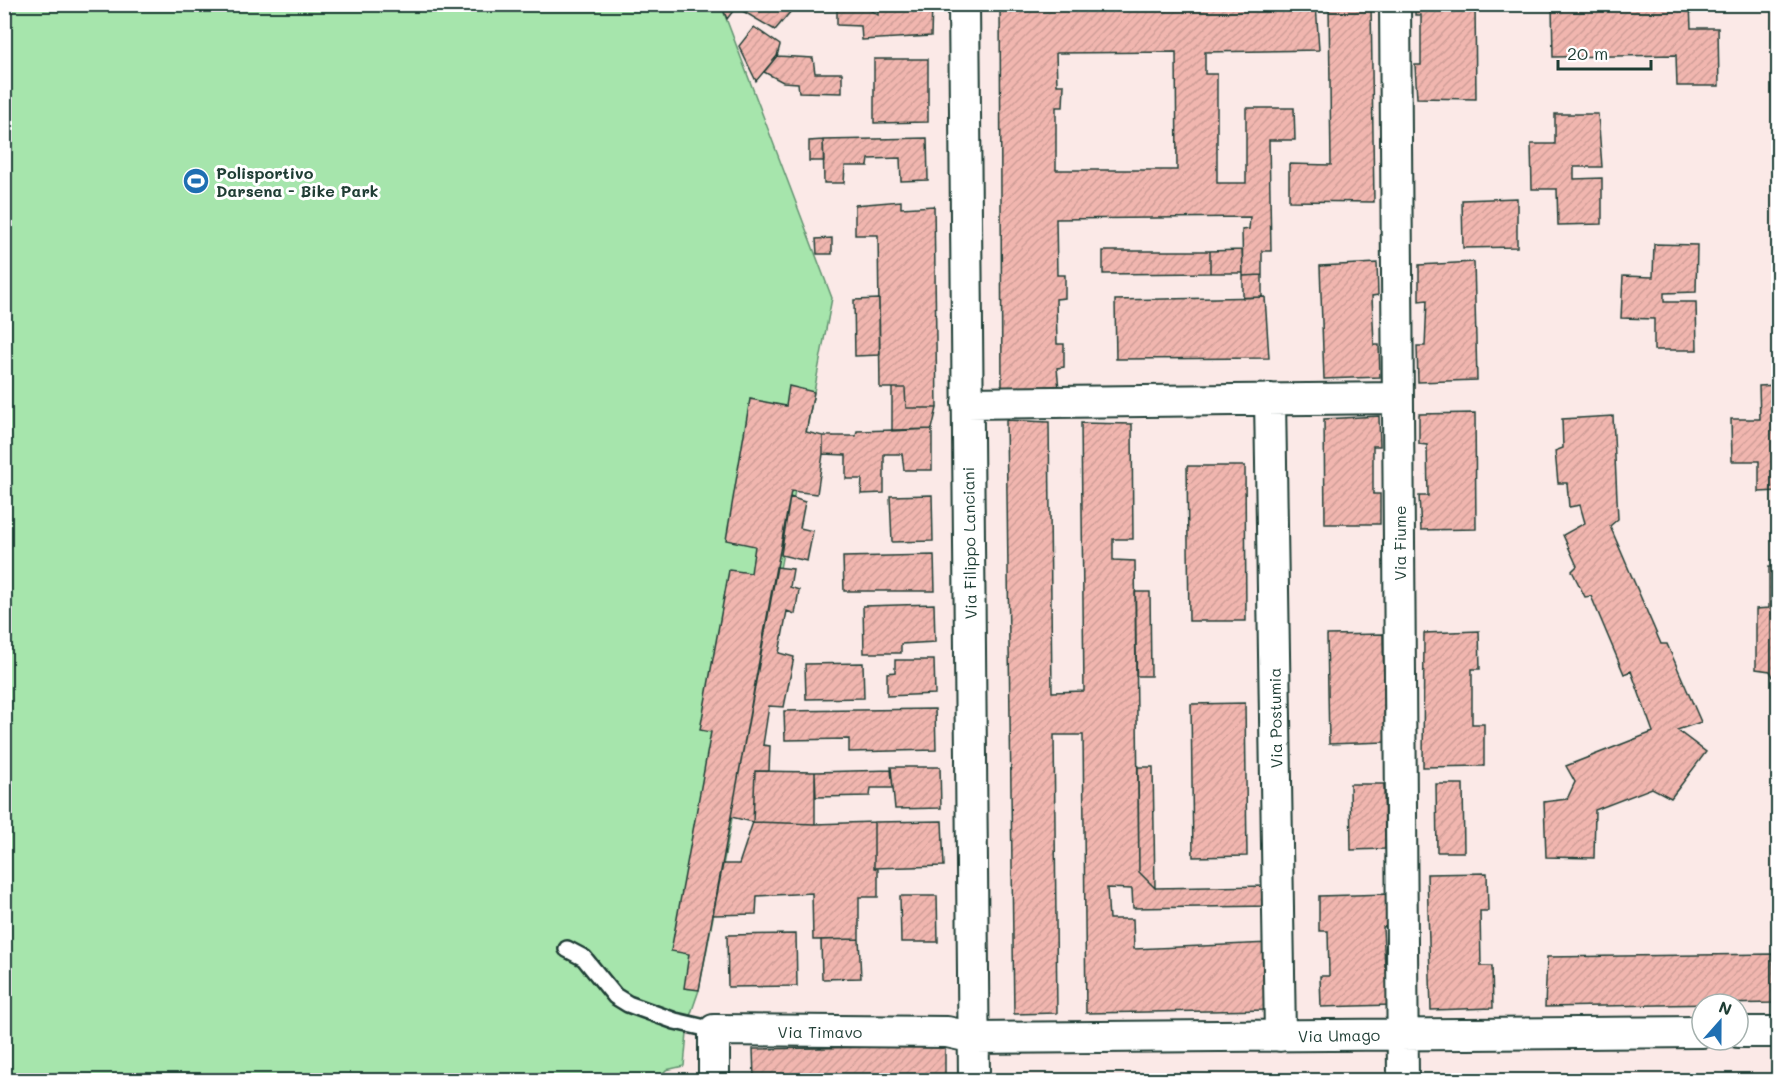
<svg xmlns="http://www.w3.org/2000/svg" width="1783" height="1085" font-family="Mali,sans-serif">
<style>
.pitch{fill:#a6e5ac;stroke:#629170;stroke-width:1.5}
.building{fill:url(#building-hatch);stroke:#1f3d34;stroke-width:1.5;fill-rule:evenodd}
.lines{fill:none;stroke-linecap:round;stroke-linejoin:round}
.lane-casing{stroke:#1f3d34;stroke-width:20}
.street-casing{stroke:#1f3d34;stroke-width:34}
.lane{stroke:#fff;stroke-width:15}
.street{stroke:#fff;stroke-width:30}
.labels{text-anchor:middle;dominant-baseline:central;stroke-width:6;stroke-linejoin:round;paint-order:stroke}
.poi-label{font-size:16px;font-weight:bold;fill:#1f3d34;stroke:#fff;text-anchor:start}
.street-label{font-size:16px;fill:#1f3d34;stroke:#fff}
</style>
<defs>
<pattern id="building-hatch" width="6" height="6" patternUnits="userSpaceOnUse" patternTransform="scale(1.5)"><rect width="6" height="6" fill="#f1b6af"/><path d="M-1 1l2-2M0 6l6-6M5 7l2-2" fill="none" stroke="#ce9d97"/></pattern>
</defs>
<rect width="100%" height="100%" fill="#fbe9e7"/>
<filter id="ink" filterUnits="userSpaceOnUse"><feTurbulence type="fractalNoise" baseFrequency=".0167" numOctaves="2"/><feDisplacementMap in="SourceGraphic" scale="12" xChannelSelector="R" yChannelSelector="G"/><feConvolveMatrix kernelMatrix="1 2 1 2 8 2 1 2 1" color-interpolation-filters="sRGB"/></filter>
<g filter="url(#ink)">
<path class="pitch" d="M5,5H721L832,298L699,990L688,1022L684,1066L666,1070L657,1080H5Z"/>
<path class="building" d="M721,4H797L775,30L736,7L727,19Z
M837,4L864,6L878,15V4H932L931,36L862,40L861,26L837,25Z
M1000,4H1316L1319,50L1205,52V74H1217V183H1246V108H1294L1295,140H1269L1271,251H1262V275L1243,276L1242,230L1249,229L1250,217L1056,219L1057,275H1065V298L1056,299L1057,344H1064V367L1057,368L1059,389H1002ZM1176,52L1177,170H1056V107H1063L1064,85H1057L1056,53Z
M1329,4H1371L1374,202L1289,201V164L1331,165Z
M1415,4H1475L1476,99L1417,98L1415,65H1421V15H1415Z
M1552,4H1690L1691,28H1718L1719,86H1677L1676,55L1553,57Z
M754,27L780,45L777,56L756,81L739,46Z
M777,56L813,58L815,73H842V93L799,92L798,83L783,82L764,72Z
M874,59H928V122L874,123Z
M1555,114H1598L1602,167H1574V179L1602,178V224L1558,225L1557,189H1532L1531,144H1555Z
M927,138L928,180L901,181L900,158L869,159L868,166H845L844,183H824L823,140Z
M823,140L824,161H809V141Z
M1517,198V247L1463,248L1462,200Z
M901,201V208L934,206L937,408H906L905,388H880L878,235H855V205Z
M832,238V254H817L816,239Z
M1654,244L1697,245L1696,292L1664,293V302H1696L1697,350H1654V319L1621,318L1623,276L1653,277Z
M1242,250L1243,273H1210V251Z
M1103,251H1210V273L1103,274Z
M1474,262L1477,380L1418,382L1417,346H1425L1427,300L1419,301V265Z
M1377,263L1378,295L1372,296L1374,345H1379L1380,377L1324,379L1320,266Z
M1262,275V297L1243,298V276Z
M1265,297L1269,358L1116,359L1115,300Z
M879,299L880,355L855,356L854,300Z
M1778,385V491L1759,492V461H1732L1731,419H1760L1759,386Z
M789,386L814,392L806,432L823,436V454L817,494L791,491L699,990L684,988L689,954L671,951L711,732L700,730L729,570L751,573L755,546L726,540L750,399L786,406Z
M892,388H905L906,408H937L932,429L892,431Z
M1475,413L1476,529L1421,530L1419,496H1428L1427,445L1419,444V414Z
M1379,416L1380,446H1373V494H1380V524H1325L1324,419Z
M1613,416L1618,519L1610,526L1661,644H1667L1701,722L1677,730L1706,752L1671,798L1652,788L1595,810L1594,858L1546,857L1544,802L1567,799L1575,782L1566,766L1653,732L1631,671L1624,674L1591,596L1585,597L1572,571L1577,566L1563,535L1585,523L1580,505L1569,507L1567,483H1558L1555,451L1563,448L1562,419Z
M1006,420L1049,422L1052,692L1084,691L1081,423L1132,424L1133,539H1113V560L1135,561L1139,872L1155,888L1266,886L1270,906L1133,908L1132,889L1107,888L1109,919H1133L1134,949L1270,943V1010L1086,1013L1083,735H1054L1057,1013L1014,1014Z
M932,429V470H904L902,454H884V493L861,494L862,479H846V455L823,454V436H856L857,431Z
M1187,466H1245L1246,621H1189Z
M932,495L933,541L892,542L890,496Z
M790,497L805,502L800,528L813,531L807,561L781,555Z
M934,555L935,591H844L843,557Z
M776,567L793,569L790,587L799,590L795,614L787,611L779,653L794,657L784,707L769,706L763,745L770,746L769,771H755L753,822L731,817Z
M1769,567H1778V687L1770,671L1756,669V609L1769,608Z
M1135,592H1150L1151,676H1136Z
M934,604L935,642L901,644V653H864L863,606Z
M1479,631L1480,669H1472V724H1484V766L1423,767L1424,633Z
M1383,634L1385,742L1329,744L1327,635Z
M895,660H934L935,694L887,696V673L895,672Z
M863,663L864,698L806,699L805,664Z
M1245,703L1247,856L1193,857L1191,704Z
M935,709L936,750L849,752V739L785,740L784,711Z
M891,767H940L941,808L895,809Z
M1138,767H1153L1155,888L1139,872Z
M891,770L893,788H871L870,796L816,797L815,772Z
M755,771L815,772V824L753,822Z
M1350,784H1384L1385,849L1351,850Z
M1436,784H1463L1464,852H1437Z
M942,821L944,866L874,868V822Z
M753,822L815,824L874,822V868L878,869V897H859V939L813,940L812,893L757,896L756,914L713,915L723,864H739Z
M1487,873L1488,911H1480L1481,966H1492L1493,1008L1431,1010L1427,874Z
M1389,894L1390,926L1383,927L1385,967L1391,966V1005L1321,1007L1320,976H1329L1328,931H1319V896Z
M900,896H937L938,942H901Z
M796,934L797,986L728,987L727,935Z
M859,939L861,978L822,979L821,940Z
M1773,954L1774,1003L1545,1007L1547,957Z
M945,1046V1080H754L753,1049Z"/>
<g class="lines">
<defs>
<path id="lane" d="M567,949L584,958L615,996L628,1004L675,1021L714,1030"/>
<path id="street" d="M964,4L974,1080
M1395,4L1403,1080
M1270,399L1280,1036
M967,403L1398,398
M1738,1032H1778
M714,1080V1030L947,1032L975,1038L1702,1032"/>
</defs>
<use href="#lane" class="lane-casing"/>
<use href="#street" class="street-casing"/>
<use href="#lane" class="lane"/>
<use href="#street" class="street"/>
</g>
</g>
<defs>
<symbol id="stadium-disc" viewBox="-11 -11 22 22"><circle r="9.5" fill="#1f6fb2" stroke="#fff"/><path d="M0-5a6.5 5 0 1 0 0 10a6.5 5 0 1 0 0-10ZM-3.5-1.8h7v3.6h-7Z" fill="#fff"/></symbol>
</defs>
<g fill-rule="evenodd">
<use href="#stadium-disc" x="181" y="166" width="30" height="30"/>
</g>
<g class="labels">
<g class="poi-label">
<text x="216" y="172">Polisportivo<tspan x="216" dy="18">Darsena - Bike Park</tspan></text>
</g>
<g class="street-label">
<text transform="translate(969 543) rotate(-91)">Via Filippo Lanciani</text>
<text transform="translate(1399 543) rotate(-90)">Via Fiume</text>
<text transform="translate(1275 718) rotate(-91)">Via Postumia</text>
<text x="820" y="1031">Via Timavo</text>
<text transform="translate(1339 1035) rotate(-1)">Via Umago</text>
</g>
</g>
<rect width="1783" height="1085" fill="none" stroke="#fff" stroke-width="24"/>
<rect x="12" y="12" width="1759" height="1061" fill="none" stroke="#1f3d34" stroke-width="2" filter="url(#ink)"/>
<g transform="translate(1720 1022) rotate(21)"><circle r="28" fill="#ffffff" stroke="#a5b1ae" stroke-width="1.5"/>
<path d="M0-4.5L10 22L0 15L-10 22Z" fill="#1f6fb2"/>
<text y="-9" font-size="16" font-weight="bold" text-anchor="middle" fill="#1f3d34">N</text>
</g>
<path d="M1558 60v9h93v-9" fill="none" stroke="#1f3d34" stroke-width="3"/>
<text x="1567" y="60" font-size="18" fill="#1f3d34" stroke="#ffffff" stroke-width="4.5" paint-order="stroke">20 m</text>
</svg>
